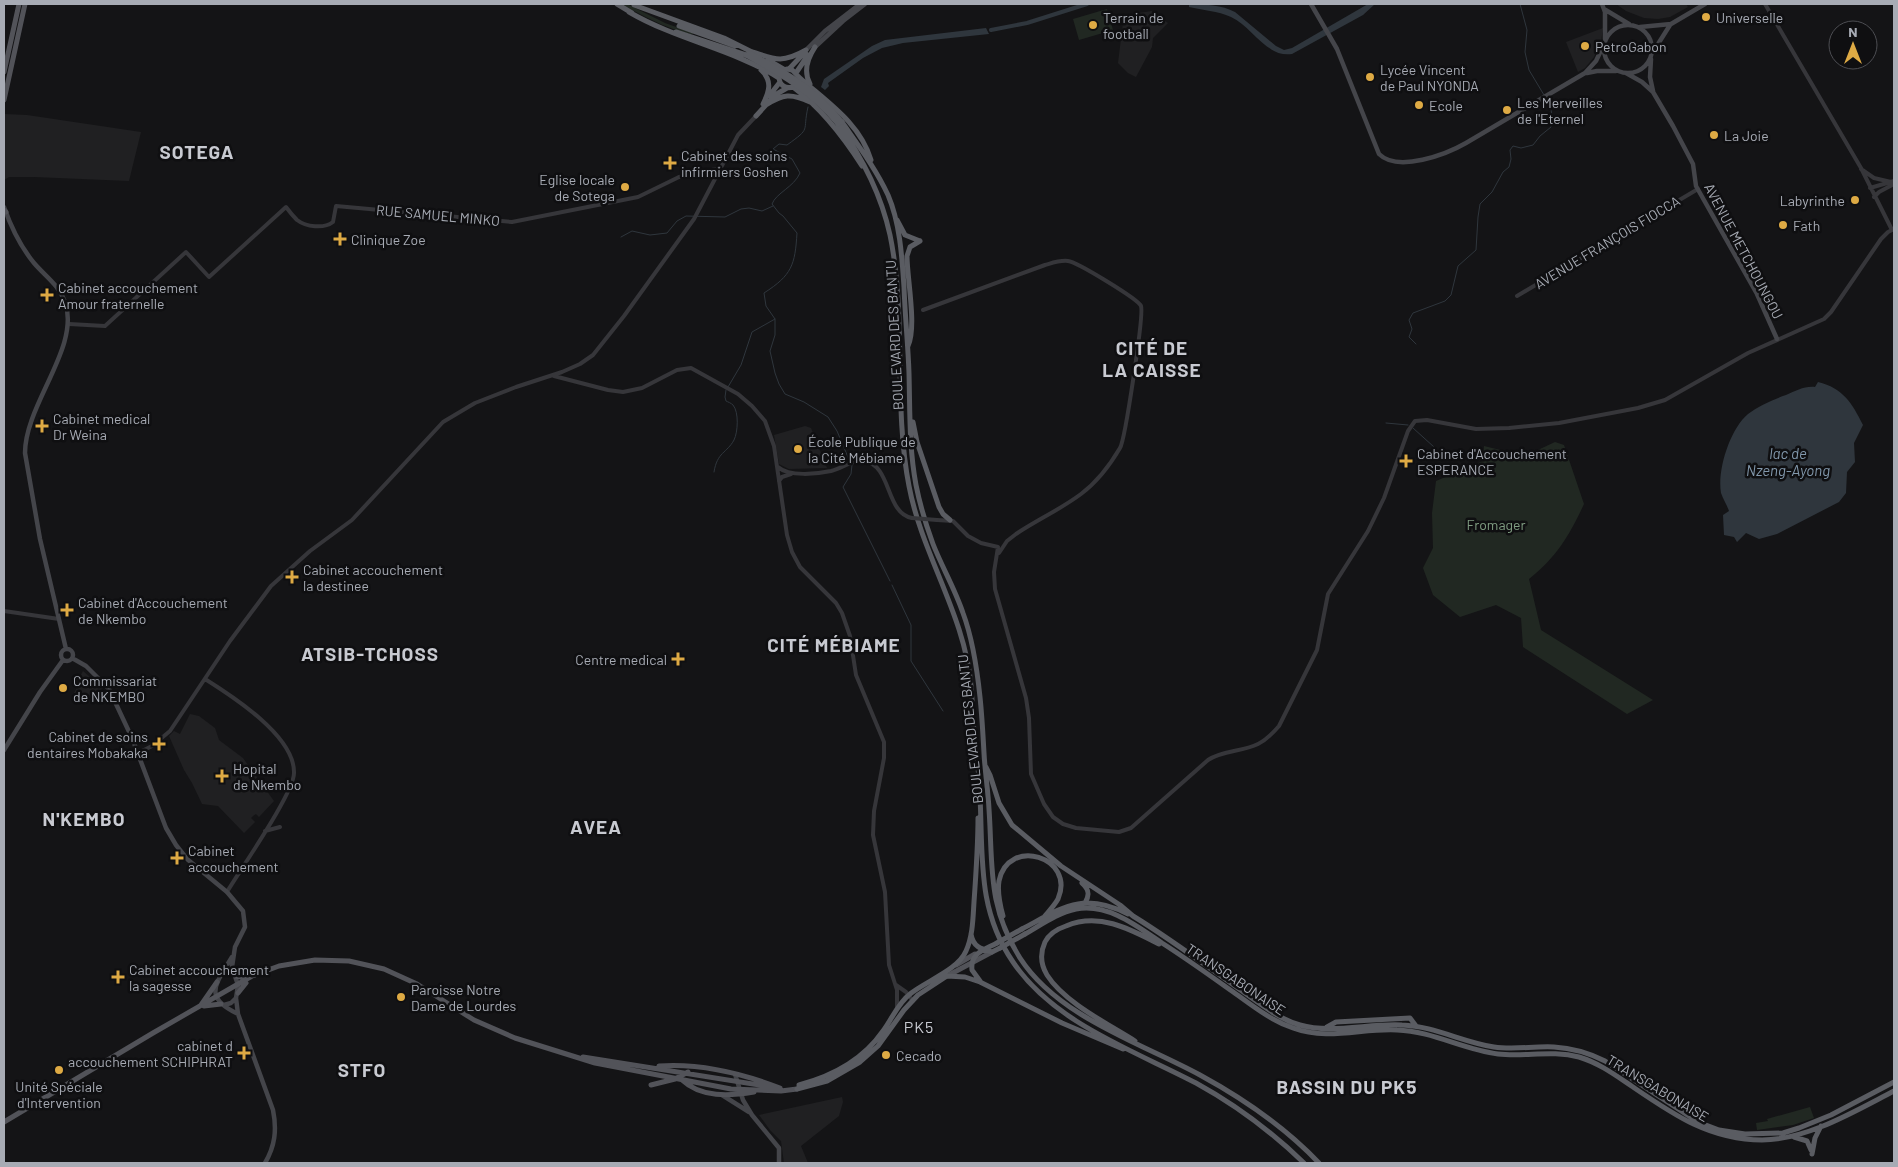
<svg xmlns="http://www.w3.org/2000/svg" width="1898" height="1167" font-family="Barlow,sans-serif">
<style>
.built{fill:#202022}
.green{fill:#212822}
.water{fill:#2f363d}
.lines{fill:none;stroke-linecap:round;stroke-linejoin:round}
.stream{stroke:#2f363d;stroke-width:1}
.canal{stroke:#2f363d;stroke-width:4}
.tertiary{stroke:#36363a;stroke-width:4}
.secondary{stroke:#44454a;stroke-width:4.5}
.primary{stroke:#525359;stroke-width:5}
.trunk{stroke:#5a5c62;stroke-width:5}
.tertiary-bridge{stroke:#36363a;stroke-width:4}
.trunk-bridge{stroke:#5a5c62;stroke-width:5}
.poi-dot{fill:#deaa44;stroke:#0f0f11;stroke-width:2}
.labels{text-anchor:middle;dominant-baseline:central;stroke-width:5;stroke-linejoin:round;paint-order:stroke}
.poi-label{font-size:14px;fill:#a7abb4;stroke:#0f0f11;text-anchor:start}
.street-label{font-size:14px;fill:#a7abb4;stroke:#0f0f11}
.park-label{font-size:14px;fill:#809d82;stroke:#0f0f11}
.water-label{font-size:15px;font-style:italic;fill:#8298ac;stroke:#0f0f11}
.quarter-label{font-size:16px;letter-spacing:1px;fill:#c8cad1;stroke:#0f0f11}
.district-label{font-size:19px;font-weight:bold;letter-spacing:1px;fill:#c8cad1;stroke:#0f0f11}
</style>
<rect width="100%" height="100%" fill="#141416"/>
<path class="built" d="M1616,4H1686L1688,7L1670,17L1658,19L1644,18L1626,11Z
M1152,11L1168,23L1153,38L1152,47L1136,77L1128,73L1118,63L1124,15Z
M1603,28L1601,42L1594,57L1585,68L1578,72L1566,42Z
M4,114L27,115L141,132L129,181L34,177H9L4,180Z
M805,426L811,428L827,468L789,469L779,464L774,435Z
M83,671L103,688L89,703L74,693L80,682L81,675Z
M190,714L199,716L215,728L219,740L243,758L274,801L259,817L256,814L253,816L251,818L255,822L244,833L218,806L202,804L192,783L184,770L169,736L174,731L180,734Z
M842,1097L843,1102L839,1116L801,1146L808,1163H784L781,1141L770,1130L759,1115Z"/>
<path class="green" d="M622,4H627L665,23L696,34C681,36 636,13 622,4Z
M1107,9L1113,30L1079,40L1073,19Z
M1555,442L1564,445L1584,504C1570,534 1557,557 1529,579L1541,630L1653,700L1627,714L1523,647L1521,618L1496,605L1460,617L1433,595L1423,568L1433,548L1432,513L1436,481L1483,461L1484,446L1525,456Z
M1810,1107L1814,1118L1793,1125L1757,1130L1756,1123L1768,1121L1767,1119Z"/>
<path class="water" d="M1189,4C1205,4 1222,5 1235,12L1276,46L1284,50L1292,48L1368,4H1375L1363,15L1292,54C1266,58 1252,26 1231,17C1218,11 1202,10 1189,7Z
M986,28L989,34L903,43L882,48L863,58L828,83L829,86L825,90L821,87L824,79L872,46L885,40Z
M1818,382C1843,388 1852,403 1863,425L1854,443L1855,462L1847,472L1846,493L1839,502L1777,534L1759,539L1746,533L1737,542L1734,537L1724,535L1723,515L1729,511C1727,505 1723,499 1721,493C1717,470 1730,429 1748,414C1758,406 1774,399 1786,395C1796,391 1804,386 1815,387Z"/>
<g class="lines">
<path class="stream" d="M1520,4L1527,30L1525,52L1529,70L1544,95
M621,237L632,231L650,235L667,233L677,221L686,216L725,217L741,209L749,208L762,211L773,206
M775,319V335L770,351L775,373L779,384L785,394L804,402L828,417L837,431L850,462
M1416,344L1409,337L1412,329L1409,320L1413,313L1445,301L1451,295L1458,266L1476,250L1478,217L1480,204L1492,192L1503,172L1509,167L1511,159L1510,150L1513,146L1521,148L1533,145L1540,136L1551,127C1553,116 1552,108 1546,98
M728,387L741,365L752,332L775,319L766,306L764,293C792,275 795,265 797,233L783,216L779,213L772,204C776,193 794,187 800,173L792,159L773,149L779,144L787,145C812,127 802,133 808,107
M1386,423L1408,425
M1413,428L1434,447L1437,456
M852,465L851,474L843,487L890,581
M714,472C717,452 727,453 734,440C738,432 739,412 733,405C731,403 728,402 726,401L725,397L726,390
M892,585L911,625V661L943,711"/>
<path class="canal" d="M991,30L1027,23L1087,4"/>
<path class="tertiary" d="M1765,4L1861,168L1892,230
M1861,169L1874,178L1891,182
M1870,188L1894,181
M1874,197L1879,192L1894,184
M1517,296L1698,189
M923,310L1045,265C1052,263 1060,260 1068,261C1077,262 1138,299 1141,306C1144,315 1125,440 1120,448C1110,465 1097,482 1081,494C1061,509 1037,520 1016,534L1007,541L999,553
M69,324L105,326L186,252L209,277L286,207C289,211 293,216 297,220C306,227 324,229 333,222L336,206L512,222L638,197L679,177L721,168
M554,376L608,390L623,392L642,388L677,370L691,368L738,394L752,406L765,421L774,446L787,535L792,552L800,567L836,603L842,613L850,636L856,675L884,742V758L874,811L873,835L885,892L889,965L897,990V1007
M778,467C789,477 817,474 831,471C842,468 854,459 864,461C892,465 885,513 912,518
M779,481L782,477L791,474
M937,520L953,521L968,536L981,543L998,547L994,572L995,589L1026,698L1029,718L1031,774L1044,804L1053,817L1063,824L1076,828L1119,832L1131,828L1208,760C1223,750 1242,752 1258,744C1266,740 1273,733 1279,726L1317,650L1328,594L1368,531L1384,498L1408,431L1415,421L1427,420L1476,429L1509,428L1559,423L1638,408L1665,400L1748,353L1824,319L1831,312L1881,239L1888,232L1894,229
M4,611L59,619
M205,679C232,696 295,736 294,773C294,793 240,870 227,892
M138,753L152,746L170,731L230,641L271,586L310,551L352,520L443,422L475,403L516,387L562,372L580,364L593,355L624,316L694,219L738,135L756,116
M265,831L280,827
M896,985L906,992L913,1001"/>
<path class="secondary" d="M1311,4L1337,49L1379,154C1398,173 1447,154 1466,143L1585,73L1596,61L1604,44
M1602,4L1605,12V39
M1604,9L1629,24
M1604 49a24 24 0 1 1 48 0a24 24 0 1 1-48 0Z
M1640,27L1671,24L1705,4
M815,47L843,21L865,4
M806,50L825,31L860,4
M1653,52L1670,25
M1651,59L1650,77L1653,91
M1587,73L1597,71H1616
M1626,73L1642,82L1653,92L1673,126L1693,164L1696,186L1757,294L1777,339
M4,207C11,227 20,246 34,263C45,276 59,285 65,302C81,347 25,404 25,453L40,539L66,649
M61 655a6 6 0 1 1 12 0a6 6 0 1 1-12 0Z
M72,658L86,666L109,689L132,738L166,828L176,845L187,859L227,892L243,911L245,927L235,947L232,967L238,985L236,998L238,1014L273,1110C277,1130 275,1146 265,1163
M4,750L40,692L63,660
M232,957C216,984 202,997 238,1014
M224,1005L231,1003L236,998
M735,1074L743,1100L752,1115L779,1148V1163
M722,1095L749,1112"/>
<path class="primary" d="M4,72L19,4
M4,100L25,4
M4,210L6,212
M956,965L975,954
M235,976L241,977L253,973
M947,976L992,952
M238,993L246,983
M201,1005L217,982
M204,1006L221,1004
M583,1057L772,1087
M659,1066C701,1063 741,1073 780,1088
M682,1080C701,1098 730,1096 754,1092
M651,1085L675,1079L688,1072
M4,1122L153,1033L252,976L279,966L315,960L349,961L384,969L417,984L474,1020L515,1038L595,1063L731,1089L781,1091L797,1089"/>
<path class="trunk" d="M617,4L632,13
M634,5L724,38L754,53
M629,12C677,40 732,49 779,78
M679,26L735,46
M676,32L746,55
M753,52C776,60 783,63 806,50
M768,60L785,70
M789,69L805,52
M761,70C773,81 769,92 763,104
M796,73L808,55
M810,84C803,71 807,59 815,47
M769,96L780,82
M766,105C783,94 791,93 810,102
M756,116L775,95L787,88
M842,122C858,145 876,169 888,195C900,223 902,257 904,287C905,316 908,344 909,373C910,411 909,448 916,485C920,505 926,525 933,544C942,567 955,589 963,613C973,640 977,668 980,697C982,716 983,735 984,753C985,772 988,790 989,809C993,867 987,905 1020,958C1058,1017 1141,1043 1200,1075C1244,1099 1285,1127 1319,1163
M838,124C862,157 881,194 890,235C907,317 893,404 909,486C922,555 965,615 971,686C973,708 973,731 976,753C978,768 980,781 980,796C983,856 977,910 1013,962C1054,1023 1133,1050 1196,1083C1236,1105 1271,1131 1304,1163
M862,166C843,136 821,108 793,87C786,89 780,86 779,78L782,72L787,69L792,70C796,73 797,76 800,78C827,102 860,123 871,160
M897,220L905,235L920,241
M908,346C917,327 907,278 907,256L910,247L920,241
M913,422L917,442L939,507L943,514L950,520
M986,767L990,775L999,803L1012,825L1061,866L1120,905L1133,916C1169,938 1204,964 1239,989C1258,1002 1278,1019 1300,1025C1331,1034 1370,1023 1402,1025C1434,1026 1462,1042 1494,1047C1514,1050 1533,1046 1554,1047C1572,1048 1589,1053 1605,1061L1698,1122L1719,1130L1745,1134L1783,1133L1799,1128L1831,1115L1894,1082
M1082,883C1089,889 1090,895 1085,903
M1003,916C1000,905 997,893 999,881C1008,836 1076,857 1058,899C1054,906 1049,911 1044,917
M1022,929C1062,908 1082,891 1128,914
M971,934C973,947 981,949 992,952L1000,948
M1025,934C1041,925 1057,913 1076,909C1108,903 1137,926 1162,943C1187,959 1212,977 1236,994C1254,1007 1272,1021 1293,1028C1328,1041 1362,1028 1397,1030C1432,1031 1464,1050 1498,1054C1526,1057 1552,1050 1579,1057C1599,1063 1615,1075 1633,1087C1674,1115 1710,1140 1762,1140C1807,1140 1855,1111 1894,1091
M980,981L972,970C970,953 984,950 997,943
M1327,1027L1336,1022L1410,1018L1416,1026
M1135,1041C1108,1024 1064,1002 1047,975C1041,965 1040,953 1045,942C1049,934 1057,929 1066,926C1099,912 1130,929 1159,944
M799,1085C833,1076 863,1060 883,1031C892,1019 898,1003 910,994C926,981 958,970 966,951C973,936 973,917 974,902C976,874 978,846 978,818
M797,1089L827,1081L860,1062L878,1046L904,1010L918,995L947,976L965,977L980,982L1062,1023L1123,1049
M1794,1137L1807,1141L1811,1150
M1812,1154L1815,1138L1821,1126"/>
<path class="tertiary-bridge" d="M912,518L937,520"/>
<path class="trunk-bridge" d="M749,53C787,73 814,88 842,122
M746,55C781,74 813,93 838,124
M997,943L1022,929
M1000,948L1025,934"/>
</g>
<g class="poi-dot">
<circle cx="1706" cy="17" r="5"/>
<circle cx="1093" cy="25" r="5"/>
<circle cx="1585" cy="46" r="5"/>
<circle cx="1370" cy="77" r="5"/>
<circle cx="1419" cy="105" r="5"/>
<circle cx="1507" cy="110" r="5"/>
<circle cx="1714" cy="135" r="5"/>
<path d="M667.5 155.5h5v5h5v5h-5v5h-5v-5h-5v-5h5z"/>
<circle cx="625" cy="187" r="5"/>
<circle cx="1855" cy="200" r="5"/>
<circle cx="1783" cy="225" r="5"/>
<path d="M337.5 231.5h5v5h5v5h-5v5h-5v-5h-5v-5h5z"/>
<path d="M44.5 287.5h5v5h5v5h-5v5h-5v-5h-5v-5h5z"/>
<path d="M39.5 418.5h5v5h5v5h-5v5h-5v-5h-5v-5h5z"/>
<circle cx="798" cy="449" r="5"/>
<path d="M1403.5 453.5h5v5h5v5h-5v5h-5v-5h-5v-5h5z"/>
<path d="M289.5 569.5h5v5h5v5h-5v5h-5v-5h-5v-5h5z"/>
<path d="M64.5 602.5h5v5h5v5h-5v5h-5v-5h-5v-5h5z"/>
<path d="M675.5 651.5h5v5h5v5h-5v5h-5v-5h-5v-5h5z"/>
<circle cx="63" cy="688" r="5"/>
<path d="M156.5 736.5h5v5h5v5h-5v5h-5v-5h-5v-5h5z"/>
<path d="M219.5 768.5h5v5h5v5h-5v5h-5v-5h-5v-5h5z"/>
<path d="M174.5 850.5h5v5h5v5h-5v5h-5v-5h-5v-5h5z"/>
<path d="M115.5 969.5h5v5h5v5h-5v5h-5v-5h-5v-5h5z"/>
<circle cx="401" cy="997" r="5"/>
<path d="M241.5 1045.5h5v5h5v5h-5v5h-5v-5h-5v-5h5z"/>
<circle cx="886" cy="1055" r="5"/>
<circle cx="59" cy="1070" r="5"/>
</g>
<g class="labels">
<g class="poi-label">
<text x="1103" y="17">Terrain de<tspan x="1103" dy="16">football</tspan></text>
<text x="1716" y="17">Universelle</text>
<text x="1595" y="46">PetroGabon</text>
<text x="1380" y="69">Lycée Vincent<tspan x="1380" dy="16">de Paul NYONDA</tspan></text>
<text x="1517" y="102">Les Merveilles<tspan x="1517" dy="16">de l'Eternel</tspan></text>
<text x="1429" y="105">Ecole</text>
<text x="1724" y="135">La Joie</text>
<text x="681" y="155">Cabinet des soins<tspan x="681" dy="16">infirmiers Goshen</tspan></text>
<text x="615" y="179" text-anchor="end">Eglise locale<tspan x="615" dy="16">de Sotega</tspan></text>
<text x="1845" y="200" text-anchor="end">Labyrinthe</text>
<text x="1793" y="225">Fath</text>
<text x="351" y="239">Clinique Zoe</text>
<text x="58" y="287">Cabinet accouchement<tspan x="58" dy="16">Amour fraternelle</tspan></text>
<text x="53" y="418">Cabinet medical<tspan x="53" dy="16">Dr Weina</tspan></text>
<text x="808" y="441">École Publique de<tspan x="808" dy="16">la Cité Mébiame</tspan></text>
<text x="1417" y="453">Cabinet d'Accouchement<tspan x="1417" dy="16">ESPERANCE</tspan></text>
<text x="303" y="569">Cabinet accouchement<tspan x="303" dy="16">la destinee</tspan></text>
<text x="78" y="602">Cabinet d'Accouchement<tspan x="78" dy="16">de Nkembo</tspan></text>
<text x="667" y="659" text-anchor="end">Centre medical</text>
<text x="73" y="680">Commissariat<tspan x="73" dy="16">de NKEMBO</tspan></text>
<text x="148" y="736" text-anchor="end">Cabinet de soins<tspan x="148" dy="16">dentaires Mobakaka</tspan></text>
<text x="233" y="768">Hopital<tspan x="233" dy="16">de Nkembo</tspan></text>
<text x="188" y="850">Cabinet<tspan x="188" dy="16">accouchement</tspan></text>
<text x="129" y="969">Cabinet accouchement<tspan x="129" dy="16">la sagesse</tspan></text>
<text x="411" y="989">Paroisse Notre<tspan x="411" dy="16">Dame de Lourdes</tspan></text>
<text x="233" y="1045" text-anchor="end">cabinet d<tspan x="233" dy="16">accouchement SCHIPHRAT</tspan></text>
<text x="896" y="1055">Cecado</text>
<text x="59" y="1086" text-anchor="middle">Unité Spéciale<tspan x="59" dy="16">d'Intervention</tspan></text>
</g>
<g class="street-label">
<text transform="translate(438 215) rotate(5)">RUE SAMUEL MINKO</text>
<text transform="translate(1607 242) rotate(-31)">AVENUE FRANÇOIS FIOCCA</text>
<text transform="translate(1744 251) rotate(62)">AVENUE METCHOUNGOU</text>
<text transform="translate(894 335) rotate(-93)">BOULEVARD DES BANTU</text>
<text transform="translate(970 729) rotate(-96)">BOULEVARD DES BANTU</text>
<text transform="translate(1236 979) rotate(34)">TRANSGABONAISE</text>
<text transform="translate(1658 1088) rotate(31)">TRANSGABONAISE</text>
</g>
<g class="park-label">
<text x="1496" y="524">Fromager</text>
</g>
<g class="water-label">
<text x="1788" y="453">lac de<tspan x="1788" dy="17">Nzeng-Ayong</tspan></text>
</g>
<g class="quarter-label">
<text x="919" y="1026">PK5</text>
</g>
<g class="district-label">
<text x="197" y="151">SOTEGA</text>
<text x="1152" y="347">CITÉ DE<tspan x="1152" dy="22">LA CAISSE</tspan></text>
<text x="834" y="644">CITÉ MÉBIAME</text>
<text x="370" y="653">ATSIB-TCHOSS</text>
<text x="84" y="818">N'KEMBO</text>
<text x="596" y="826">AVEA</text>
<text x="362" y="1069">STFO</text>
<text x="1347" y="1086">BASSIN DU PK5</text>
</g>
</g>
<rect width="1898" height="1167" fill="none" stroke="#a7abb4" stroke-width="10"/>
<g transform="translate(1853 45)"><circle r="24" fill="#0f0f11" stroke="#4c4d52"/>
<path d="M0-4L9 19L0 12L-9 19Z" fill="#deaa44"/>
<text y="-8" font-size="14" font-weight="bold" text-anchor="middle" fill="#a7abb4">N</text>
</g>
</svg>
